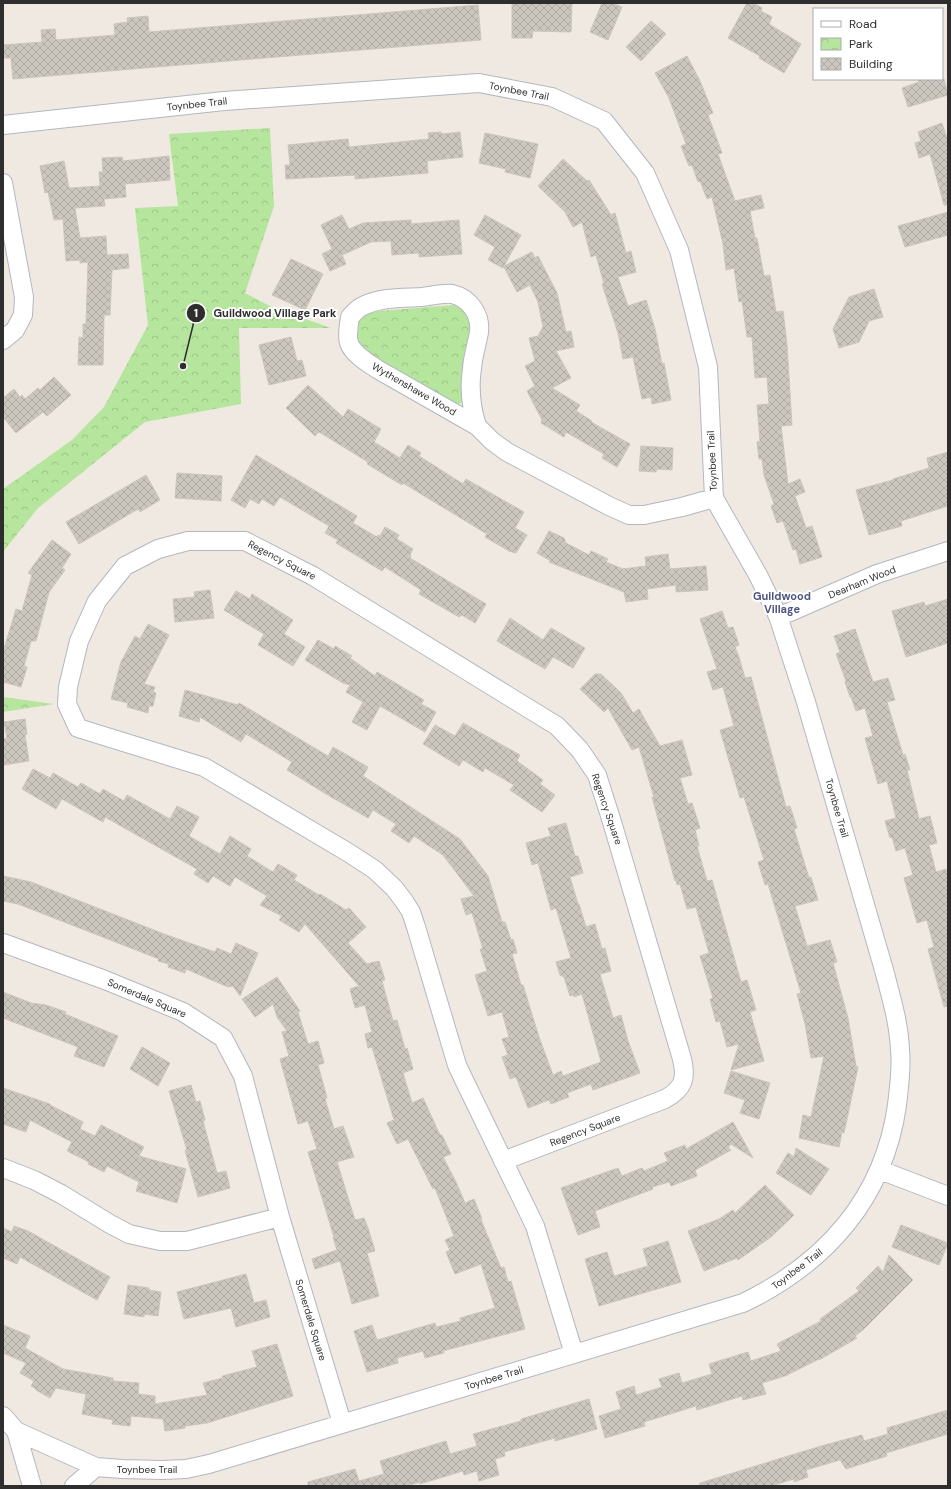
<svg xmlns="http://www.w3.org/2000/svg" width="951" height="1489" font-family="'DM Sans',sans-serif">
<style>
.park{fill:url(#park-crowns)}
.building{fill:url(#building-cross-hatch);stroke:#cbc5ba}
.lines{fill:none;stroke-linecap:round;stroke-linejoin:round}
.street-casing{stroke:#b4b7c1;stroke-width:20}
.street{stroke:#fff;stroke-width:18}
.labels{text-anchor:middle;dominant-baseline:central;stroke-width:4;stroke-linejoin:round;paint-order:stroke}
.street-label{font-size:10px;fill:#2e2e2e;stroke:#fff}
.neighbourhood-label{font-size:11px;font-weight:bold;fill:#4d5680;stroke:#fff}
.leader{fill:none;stroke:#2e2e2e;stroke-width:1.5}
.callout-dot{fill:#2e2e2e;stroke:#fff;stroke-width:1.5}
.mark-label{font-size:12px;text-anchor:middle;font-weight:bold;fill:#fff}
.callout-label{font-size:11px;text-anchor:middle;font-weight:bold;fill:#2e2e2e;stroke:#fff;stroke-width:4;stroke-linejoin:round;paint-order:stroke}
</style>
<defs>
<pattern id="park-crowns" width="20" height="18" patternUnits="userSpaceOnUse"><rect width="20" height="18" fill="#b6e59e"/><path d="M2 6a3 3 0 1 1 6 0M12 15a3 3 0 1 1 6 0" fill="none" stroke="#9dc588"/></pattern>
<pattern id="building-cross-hatch" width="8" height="8" patternUnits="userSpaceOnUse"><rect width="8" height="8" fill="#cbc7bf"/><path d="M0 0l8 8M0 8l8-8" fill="none" stroke="#afaba4"/></pattern>
</defs>
<rect width="100%" height="100%" fill="#efe9e1"/>
<path class="park" d="M270,128L274,206L245,293L274,308L331,328H239L241,404L145,422L38,508L3,552V489L72,440L104,407L148,325L135,208L178,206L169,134Z
M454,305L465,310L472,323L464,402L455,405L363,354L356,337L358,321L366,312Z
M3,697L54,704L3,712Z"/>
<path class="building" d="M512,3H572L571,32L533,31L532,38H512Z
M602,3H612L622,7L608,40L590,32Z
M747,3H753L762,8L761,11L772,17L769,24L801,44L784,73L759,58L760,56L728,38Z
M478,5L481,40L13,79L11,58H3V45L42,42L41,30L55,29L56,40L115,35L114,24L128,22L127,18L148,16L149,32Z
M651,21L666,34L641,61L626,47Z
M687,56L700,81L713,113L708,115L722,153L718,154L735,201L761,195L764,208L750,211L755,238H757L764,276L770,275L776,312L783,311L787,345L792,425L781,426L788,484L800,479L805,492L795,496L806,528L812,526L822,557L800,564L796,549L793,550L783,521L777,523L771,506L774,504L764,475L762,459H759L757,442L760,441L757,405L769,404L767,377L755,378L752,337H747L742,301L739,302L734,268L726,270L723,244L712,197L707,199L700,181L698,182L692,165L689,166L681,146L686,144L669,98L655,73Z
M918,79H944L948,95L908,107L902,88L919,82Z
M942,123L948,141V205H944L930,154L919,158L915,143L921,141L918,132Z
M441,132L442,134L460,132L463,157L427,161L428,173L355,179V175L286,179L285,165H290L288,145L348,139L349,147L429,139L428,133Z
M485,133L538,144L530,178L505,172L506,169L479,163Z
M169,156L170,180L125,184L126,197L104,199L105,206L75,208L80,238L106,236L107,255L128,254L129,268L112,270L110,315H104L103,365H78L79,337L83,338V324H86L88,262L80,263V260L66,261L63,219L54,220L48,192L45,193L40,166L64,161L69,188L100,186L99,172H103L102,158L122,157L123,161Z
M563,159L587,181L589,180L611,215L615,213L626,253L631,251L636,272L618,277L628,306L646,300L655,329L662,364L664,363L671,400L652,404L651,397L642,399L633,357L623,359L618,333L602,284H604L596,255L591,257L582,222L573,227L565,212L538,186Z
M948,212V235L905,247L898,226Z
M342,215L349,229L363,223L411,220V224L459,220L462,254L419,257V253L392,255L391,241L371,242L342,255L346,264L330,271L322,254L332,249L321,225Z
M485,215L521,235L504,266L532,252L535,258L538,256L557,293L566,332L571,331L574,347L556,351L571,378L552,388L580,405L576,411L592,421L591,422L630,444L617,467L602,458L604,454L566,432L564,437L541,423L542,420L527,391L535,386L525,366L535,361L529,338L538,336L543,327L538,302L530,285L517,292L504,267L503,268L488,260L495,247L474,235Z
M291,259L323,274L305,310L272,295Z
M874,289L883,317L869,321L859,342L839,348L833,329L849,297Z
M291,337L297,361L302,360L306,376L269,385L259,345Z
M54,377L71,395L47,416L43,412L16,433L3,417V398L14,389L20,397L22,395L25,399L38,388L40,390Z
M308,385L343,417L348,409L381,429L374,442L400,458L408,445L421,453L419,456L463,484L466,479L524,512L515,528L527,535L516,553L509,551L485,537L487,534L403,483L402,485L367,464L368,462L319,432L315,436L286,408Z
M641,446L673,448L672,470L657,469L656,472L639,471Z
M948,452V506L901,521L902,526L869,535L856,490L893,480V479L929,468L927,458Z
M256,455L357,516L353,523L377,537L378,535L380,536L385,527L399,535L397,539L413,549L410,555L411,556L410,558L486,604L475,623L462,615L459,617L419,594L421,590L385,567L382,571L336,543L338,540L325,533L329,526L280,497L274,506L262,499L259,504L250,499L245,508L231,500Z
M177,473L222,476L221,501L175,498Z
M146,475L160,500L140,512L138,509L79,544L66,522Z
M549,531L564,538L566,543L589,555L591,551L608,559L606,562L623,569L646,566L645,557L668,554L670,569L706,566L708,590L676,592V585L647,589L648,599L626,602L624,592L549,562L551,561L537,553Z
M52,540L71,554L62,568L65,570L49,592L36,641H31L24,666L27,667L21,687L3,682V652L16,609L22,611L32,575L28,573Z
M210,590L214,618L175,622L173,599L195,597L194,592Z
M236,591L250,599L252,594L293,620L284,634L305,647L293,666L258,645L264,634L224,610Z
M948,599V643L906,657L892,611L924,602L925,606Z
M722,611L728,628L733,627L739,645L735,647L739,657L745,678L751,677L786,807L790,806L797,828L794,829L809,878L811,877L818,900L795,906L807,946L830,940L837,962L833,963L848,1018L856,1066L858,1067L844,1133L842,1132L839,1147L799,1138L803,1115L811,1117L824,1056L811,1058L805,1024L797,994L801,993L768,884L765,885L758,862L764,860L744,797L740,798L720,730L734,726L723,687L713,690L707,672L717,669L700,619Z
M510,618L543,640L551,628L585,648L573,668L553,657L545,669L497,641Z
M148,624L169,635L144,684L155,687L153,692L156,693L153,706H149L148,713L127,707L128,703L111,699L121,662L135,636L140,639Z
M855,629L873,682L888,678L895,700L887,702L903,755L905,754L910,770H907L919,819L930,816L937,843L929,845L936,872L946,869L948,877V1006L944,1007L928,949L934,947L927,920L917,923L904,878L913,875L905,848L896,851L892,837L890,838L885,821L896,818L887,781L878,784L865,738L873,736L865,708L856,711L851,697H850L845,682L846,681L836,654L840,652L834,636Z
M318,640L334,649L335,646L352,656L350,658L375,676L377,672L424,700L421,704L436,712L425,732L380,706L367,730L352,722L363,702L346,692L350,685L343,683L305,660Z
M595,674H601L621,693L633,713L639,709L660,746L682,740L692,775L680,778L688,804L692,803L700,828L695,830L699,846H697L707,881L712,880L741,982L747,980L756,1010L750,1012L764,1061L731,1070L739,1044L727,1047L720,1021L716,1022L710,999L713,998L700,956L709,953L696,907L687,909L680,884L677,885L676,880L675,881L652,797H654L639,747L632,750L608,708L604,712L580,689Z
M185,690L238,705L239,703L328,756L333,747L368,767L363,776L460,839L488,876L502,922H505L511,940L513,939L517,953L512,954L521,985H523L539,1037L553,1075L561,1071L563,1076L601,1062L582,994L574,997V995L570,996L564,977L560,975L556,962L571,958L556,908L551,910L538,863L532,865L526,843L551,836L548,828L566,823L575,856H578L583,873L570,877L578,904H579L586,927L595,924L602,949L605,948L611,971L600,974L613,1018L621,1015L628,1041L640,1073L593,1090L591,1084L567,1093L569,1097L551,1104L549,1100L528,1108L516,1077L510,1079L502,1057L508,1055L502,1039L509,1037L502,1012L488,1016L475,975L487,971L480,949H483L472,913L466,915L461,899L474,896L443,855L414,836L409,843L391,831L396,824L373,810L368,818L326,794L287,770L292,762L246,734L241,742L200,717L199,722L179,716Z
M25,719L27,734L25,735L29,761L4,765L3,739L7,738L4,722Z
M463,723L520,755L517,761L543,780L540,784L555,795L542,812L510,790L514,785L485,768L483,772L463,760L459,766L423,744L435,725L455,736Z
M33,769L50,778L53,773L78,787L81,783L100,794L103,789L124,801L127,795L170,819L177,806L199,817L189,836L220,854L230,836L251,849L247,856L273,872L278,864L297,875L294,880L319,895L320,894L346,910L349,908L366,927L348,943L367,964L379,961L385,980L382,981L393,1021L397,1020L405,1049L407,1048L413,1069L403,1073L412,1103L423,1098L440,1135H442L451,1154L443,1157L456,1182L465,1203L474,1199L482,1219L481,1220L501,1268L504,1267L508,1282L511,1281L525,1329L443,1351L444,1353L425,1358L423,1351L397,1358L398,1363L367,1372L354,1331L372,1325L377,1340L435,1323L436,1327L461,1321L460,1318L495,1308L481,1264L455,1274L446,1252L450,1250L445,1240L454,1236L435,1188L433,1189L408,1139L397,1144L387,1123L394,1120L372,1047L368,1048L365,1034L372,1032L365,1005L355,1008L350,989L359,986L305,924L299,932L279,920L282,916L260,905L267,896L235,877L230,886L213,876L208,883L194,874L197,869L105,817L103,822L62,799L56,809L22,789Z
M3,876L31,882L164,934L215,952L217,948L231,954L236,943L258,953L240,996L233,986L228,987L186,969L185,973L168,967L169,964L158,961L159,959L18,904L3,901Z
M277,977L300,1011L298,1012L308,1044L318,1041L324,1063L318,1065L327,1098L325,1099L334,1129L343,1126L354,1157L337,1162L355,1220L364,1218L368,1228L375,1251L367,1253L379,1296L352,1304L340,1261L315,1269L312,1259L337,1250L333,1237H334L308,1152L317,1149L308,1121L298,1124L280,1059L289,1056L282,1032L287,1031L277,1017L273,1004L255,1017L242,999Z
M3,992L31,1003L46,1005L66,1012L65,1014L118,1036L104,1067L74,1056L78,1047L3,1018Z
M142,1047L170,1063L158,1086L130,1069Z
M731,1071L770,1083L759,1119L740,1113L745,1100L724,1093Z
M191,1085L196,1102L200,1101L205,1120L203,1121L217,1173L226,1171L230,1188L198,1197L185,1150H187L169,1091Z
M3,1088L50,1104V1105L83,1122L80,1129L95,1136L101,1125L144,1147L139,1156L186,1169L177,1203L136,1191L139,1182L107,1166L104,1172L88,1164L89,1162L67,1151L72,1142L30,1120L26,1132L3,1124Z
M733,1122L753,1158L731,1144L728,1148L731,1150L695,1170L697,1176L671,1186L669,1182L652,1187L653,1189L595,1211L600,1227L578,1235L561,1188L618,1168L622,1176L642,1168L644,1171L668,1161L664,1153L685,1145L686,1149Z
M796,1148L829,1169L811,1195L776,1173L788,1153L794,1157Z
M765,1185L794,1215L771,1237L738,1260L737,1258L704,1271L688,1231L719,1219L733,1210L735,1213Z
M901,1225L948,1243L939,1265L892,1247Z
M14,1226L28,1231L110,1277L97,1300L20,1257L17,1264L3,1258V1228L12,1232Z
M668,1241L681,1282L599,1306L585,1259L607,1252L614,1276L648,1266L643,1249Z
M889,1255L913,1280L864,1329L855,1336L857,1338L819,1360V1359L785,1376L762,1383L766,1394L743,1400L742,1396L697,1410L696,1406L644,1422L645,1426L605,1438L599,1416L621,1409L616,1392L634,1386L636,1395L662,1387L659,1379L679,1373L682,1383L712,1374L709,1364L748,1352L751,1361L781,1351L777,1344L821,1321L820,1319L859,1291L856,1288L878,1266L883,1272Z
M246,1274L254,1303L266,1300L270,1317L236,1327L231,1308L184,1319L177,1292Z
M128,1285L149,1288V1290L161,1292L158,1316L144,1314V1317L124,1314Z
M3,1325L30,1336L25,1348L63,1369L113,1378V1381L139,1383L138,1394L155,1396V1404L207,1395L203,1383L223,1378L222,1376L257,1367L252,1351L277,1344L293,1396L207,1423L185,1426V1428L165,1431L163,1419L131,1416L130,1426L112,1424L113,1420L82,1414L86,1394L56,1388L50,1398L36,1390V1389L31,1386L34,1381L20,1373L26,1363L3,1353Z
M589,1399L597,1429L555,1441V1438L504,1452L505,1456L495,1459L499,1475L479,1481L477,1471L464,1475L463,1471L420,1484V1482L406,1486H308V1482L355,1469L359,1481L384,1474L380,1461L446,1441L450,1454L477,1446L473,1434L521,1421V1419Z
M948,1410V1434L886,1453L887,1456L846,1469L840,1460L806,1470L808,1477L794,1482V1479L771,1486H700V1483L821,1446L862,1435L864,1441L888,1434L887,1428Z"/>
<g class="lines">
<defs>
<path id="street" d="M3,125L224,101L479,83L552,97L604,121L645,173L679,250L708,367L714,498L758,575L778,616L806,702L884,970C891,997 899,1023 900,1050C902,1068 899,1087 897,1105C884,1198 826,1263 743,1303L209,1464L186,1469L162,1470L122,1469L96,1467L16,1431L3,1416
M3,183L24,297L23,315L15,330L3,340
M477,426C471,407 469,388 472,368C473,356 477,344 479,332C481,315 470,298 452,294C443,293 431,296 421,297C402,298 379,297 361,307C357,309 353,314 350,317C349,323 347,337 349,343C353,354 368,363 377,369L477,426L492,441L507,452L609,506L629,515H644L682,507L714,498
M778,616L790,612L877,574L948,551
M3,943L105,980L183,1012L223,1038L243,1076L280,1217L342,1423
M503,1161L665,1099C683,1089 687,1079 682,1059L612,822L597,775L580,750L557,726L313,576L245,541H188L158,549L125,566L97,601L79,641L68,687L67,704L78,728L204,767L349,853L375,870L394,888L404,901L411,912L416,927L457,1065L464,1080L535,1226L574,1354
M3,1168L34,1180L61,1194L110,1224L129,1234L160,1241H187L280,1217
M880,1170L948,1196
M16,1431L32,1486
M74,1486L96,1467"/>
</defs>
<use href="#street" class="street-casing"/>
<use href="#street" class="street"/>
</g>
<g class="labels">
<g class="street-label">
<text transform="translate(519 91) rotate(11)">Toynbee Trail</text>
<text transform="translate(197 104) rotate(-6)">Toynbee Trail</text>
<text transform="translate(414 389) rotate(30)">Wythenshawe Wood</text>
<text transform="translate(712 461) rotate(-93)">Toynbee Trail</text>
<text transform="translate(282 560) rotate(27)">Regency Square</text>
<text transform="translate(862 582) rotate(-22)">Dearham Wood</text>
<text transform="translate(837 808) rotate(74)">Toynbee Trail</text>
<text transform="translate(607 809) rotate(71)">Regency Square</text>
<text transform="translate(147 998) rotate(23)">Somerdale Square</text>
<text transform="translate(585 1130) rotate(-21)">Regency Square</text>
<text transform="translate(797 1269) rotate(-37)">Toynbee Trail</text>
<text transform="translate(311 1320) rotate(73)">Somerdale Square</text>
<text transform="translate(494 1378) rotate(-17)">Toynbee Trail</text>
<text x="147" y="1469">Toynbee Trail</text>
</g>
<g class="neighbourhood-label">
<text x="782" y="596">Guildwood<tspan x="782" dy="13">Village</tspan></text>
</g>
</g>
<path class="leader" d="M183 366L196 313"/>
<g class="callout-dot">
<circle cx="183" cy="366" r="4"/>
<circle cx="196" cy="313" r="10"/>
</g>
<g class="mark-label">
<text x="196" y="317">1</text>
</g>
<g class="callout-label">
<text x="275" y="317">Guildwood Village Park</text>
</g>
<rect width="951" height="1489" fill="none" stroke="#2e2e2e" stroke-width="8"/>
<rect x="813" y="8" width="130" height="72" fill="#ffffff" stroke="#ababab"/>
<rect x="821" y="21" width="20" height="6" fill="#ffffff" stroke="#ababab"/>
<text x="849" y="28" font-size="12" fill="#2e2e2e">Road</text>
<rect x="821" y="38" width="20" height="12" fill="url(#park-crowns)" stroke="#ababab"/>
<text x="849" y="48" font-size="12" fill="#2e2e2e">Park</text>
<rect x="821" y="58" width="20" height="12" fill="url(#building-cross-hatch)" stroke="#ababab"/>
<text x="849" y="68" font-size="12" fill="#2e2e2e">Building</text>
</svg>
